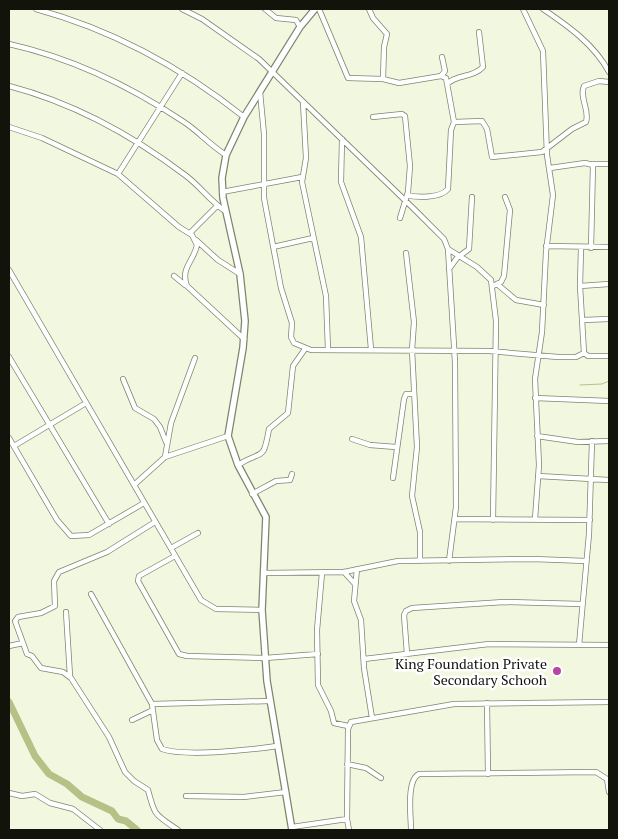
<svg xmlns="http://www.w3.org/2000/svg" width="618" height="839" font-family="'PT Serif',serif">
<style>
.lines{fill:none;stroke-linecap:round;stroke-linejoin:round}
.stream{stroke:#b5c186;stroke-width:1}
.river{stroke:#b5c186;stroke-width:7}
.minor-casing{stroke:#7f846e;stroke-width:6}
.tertiary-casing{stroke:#7f846e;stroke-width:8}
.minor{stroke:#fff;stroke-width:4.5}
.tertiary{stroke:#fff;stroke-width:5.5}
.poi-dot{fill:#b846a1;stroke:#fff;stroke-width:2}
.labels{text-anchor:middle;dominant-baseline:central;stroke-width:5;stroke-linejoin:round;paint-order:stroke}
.poi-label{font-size:14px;fill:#12140b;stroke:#fff;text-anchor:end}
</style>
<rect width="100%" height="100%" fill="#f2f8df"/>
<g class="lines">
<path class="stream" d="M580,385L602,384L609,381"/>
<path class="river" d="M9,702L35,756L49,774L67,784L82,797L112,811L118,819L126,821L137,830"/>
<defs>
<path id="minor" d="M36,9C113,30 181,67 244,117
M182,9L202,19L259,59L414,209L444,239L448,249L477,267L491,280L496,321L493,520
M265,9L276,18L296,20L300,27
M319,9L348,78L383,79L399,83L441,76L446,78L454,122L451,130L448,189C441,198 417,198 407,195
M369,9L373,18L387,34L384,47L383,79
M523,9L543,51L547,155L553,195L546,252L542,332L535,379L539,465L535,519
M543,9C568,26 594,44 609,72
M9,44C72,58 130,86 184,122C198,131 210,145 226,155
M441,76L445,71L442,57
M447,84C457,74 473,78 483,67L479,32
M9,86C74,103 132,135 185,175C200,186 210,201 225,211
M260,92L264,134V198L281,288L292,323L291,337L294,343L311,350L489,351L558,357H576L584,353
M303,102L306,158L302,182L326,296L328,350
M373,117L402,114L405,116L410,166L408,192L400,218
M454,122L482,121L487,129L492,157L542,152L572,129L586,122C590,110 579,98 584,86L599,81L609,82
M9,127L42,138L118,174L179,227L192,235L197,245C194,261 180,268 187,286L244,339
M342,139L341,182L361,237L371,349
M592,164H609
M550,168L585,163L593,165L591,248
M118,174L182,73
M222,192L302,177
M190,233L217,206
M196,240L218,260L240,274
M546,246L609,247
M273,247L313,238
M581,248L580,286L584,353L588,356H609
M448,249L455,362L456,507L449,561
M406,253L414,322L412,350L417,447L412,496L420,532V561
M449,269L457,258L469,249L472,197
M9,270L201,600L216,609L262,610
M174,276L185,285
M497,284L516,300L544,305
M493,286L501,282L504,276L510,210L505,197
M580,286L609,284
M583,320L609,319
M9,357L109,524
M123,379L135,408L154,419L160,427L166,442
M535,398L609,401
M537,436L578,442L609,441
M9,438L57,520L71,536L89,535L144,503
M352,439L370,445L396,447
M14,446L86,403
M165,457L171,423L195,358
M238,465C263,449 263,463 269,429L288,413L293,366L305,349
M538,476L609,480
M393,478L404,399L406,394H414
M134,485L165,457L228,436
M252,494L276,481L290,480L292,474
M456,519L590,520
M155,522L107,552L59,572L54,581L55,606L41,613L18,617L15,621L27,654L32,656L41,668L63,672L71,678L109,737L125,772L134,781L148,790C155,817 155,814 178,830
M171,548L198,533
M175,556L139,576L138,581L179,654L187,656L265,658L318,654
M357,569L354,601L361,620L364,668L372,718
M344,572L355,584
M263,573L344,572L398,561L533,559L586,561
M322,573L317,630L318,685L331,711L334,723L348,726
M91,594L152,704
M66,612L70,676
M579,645L589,534L592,441
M9,646L23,643
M407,654L404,615L406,611L412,608L504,602L581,604
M364,659L489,644L609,645
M269,701L152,704L157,740L162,749C186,757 251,750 277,746
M487,703L488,774
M132,720L153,710
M347,764L366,768L381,778
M9,793L22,796L35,794L50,803L73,809L100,830
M186,796L244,797L286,792
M292,827L347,819
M349,830L347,819L348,729L351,722L454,704L609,702
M411,830C411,817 406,780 419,774L596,772L607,779L609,792"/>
<path id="tertiary" d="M292,830L267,681L262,610L266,517L238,465L228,436L243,348L245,321L240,274L223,198L222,178L226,155L244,117L300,27L315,9"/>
</defs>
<use href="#minor" class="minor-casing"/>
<use href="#tertiary" class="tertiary-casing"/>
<use href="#minor" class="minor"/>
<use href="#tertiary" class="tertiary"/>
</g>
<circle class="poi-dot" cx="557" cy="671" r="5"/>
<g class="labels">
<g class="poi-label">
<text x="547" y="663">King Foundation Private<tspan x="547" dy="16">Secondary Schooh</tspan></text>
</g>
</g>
<rect width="618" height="839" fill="none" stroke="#12140b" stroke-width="20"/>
</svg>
